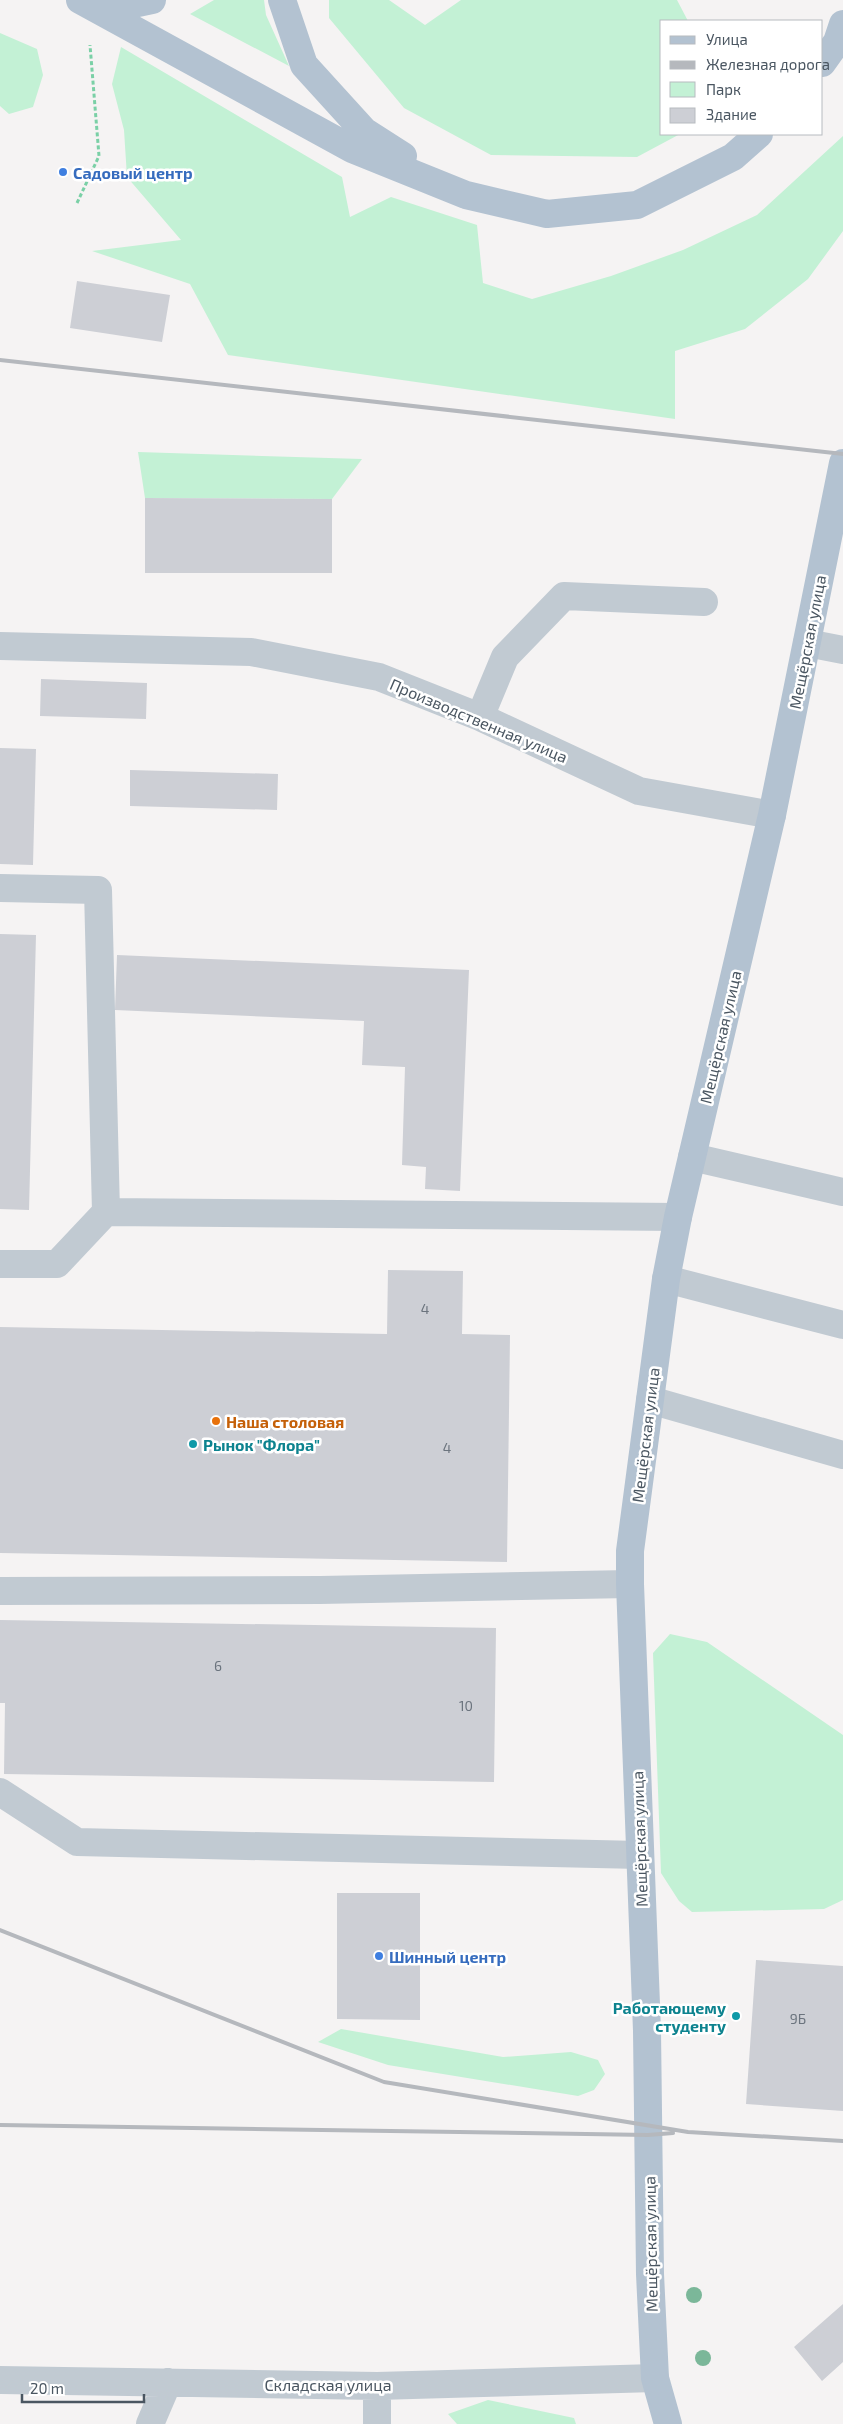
<svg xmlns="http://www.w3.org/2000/svg" width="843" height="2424" font-family="'Exo 2',sans-serif">
<style>
.green{fill:#c3f1d5}
.building{fill:#cdcfd5}
.lines{fill:none;stroke-linecap:round;stroke-linejoin:round}
.path{stroke:#7ad0a6;stroke-width:3;stroke-dasharray:4 2.5;stroke-linecap:butt}
.minor{stroke:#c1cad2;stroke-width:28}
.major{stroke:#b3c2d1;stroke-width:28}
.rail{stroke:#b5b8bd;stroke-width:4}
.tree{fill:#7bb799}
.shop-dot{fill:#3f7fe0;stroke:#fff;stroke-width:2}
.food-dot{fill:#e8710a;stroke:#fff;stroke-width:2}
.culture-dot{fill:#0f9aa8;stroke:#fff;stroke-width:2}
.labels{text-anchor:middle;dominant-baseline:central;stroke-width:5;stroke-linejoin:round;paint-order:stroke}
.number-label{font-size:14px;fill:#6b747e}
.shop-label{font-size:16px;font-weight:bold;fill:#366cbe;stroke:#fff;text-anchor:start}
.street-label{font-size:16px;fill:#4a5661;stroke:#fff}
.food-label{font-size:16px;font-weight:bold;fill:#c56008;stroke:#fff;text-anchor:start}
.culture-label{font-size:16px;font-weight:bold;fill:#0d838f;stroke:#fff;text-anchor:start}
</style>
<rect width="100%" height="100%" fill="#f5f3f3"/>
<path class="green" d="M214,0H264L266,15L289,66L190,14Z
M329,0H389L425,25L461,0H677L688,21H662V134H680L637,157L491,155L404,108L329,18Z
M0,33L37,49L43,75L33,107L9,114L0,106Z
M121,47L342,177L350,217L391,197L477,225L483,283L532,299L611,276L683,250L757,215L843,136V231L808,279L745,329L675,351V419L228,355L190,284L92,251L181,240L127,177L124,130L112,84Z
M138,452L362,459L332,499L145,498Z
M670,1634L707,1642L843,1735V1900L824,1909L692,1912L679,1901L661,1873L653,1653Z
M341,2029L503,2057L571,2052L598,2060L605,2074L594,2090L578,2096L388,2065L318,2042Z
M488,2400L574,2418L576,2424H457L448,2414Z"/>
<path class="building" d="M77,281L170,295L162,342L70,328Z
M145,498L332,499V573H145Z
M41,679L147,683L146,719L40,716Z
M0,748L36,749L33,865L0,864Z
M130,770L278,774L277,810L130,806Z
M0,934L36,935L29,1210L0,1209Z
M117,955L469,970L460,1191L425,1189L426,1167L402,1165L405,1067L362,1065L364,1021L115,1010Z
M388,1270L463,1271L462,1334L510,1335L507,1562L0,1553V1327L387,1334Z
M0,1620L496,1628L494,1782L4,1774L5,1703H0Z
M337,1893H420V2020L337,2019Z
M756,1960L843,1966V2111L746,2104Z
M843,2304V2362L822,2381L794,2347Z"/>
<g class="lines">
<path class="path" d="M77,203L99,156L90,45"/>
<path class="minor" d="M807,643L843,650
M0,646L251,652L379,677L480,717L639,791L772,815
M480,717L505,657L564,596L704,602
M0,888L98,890L106,1212
M692,1157L843,1192
M0,1264H57L106,1212L678,1217
M666,1279L843,1325
M650,1400L843,1455
M0,1591L320,1590L630,1584
M0,1792L77,1842L640,1855
M0,2380L377,2386L655,2378
M150,2424L168,2382
M377,2424V2386"/>
<path class="major" d="M80,0L352,149L466,195L547,214L637,205L733,157L759,134
M282,0L304,65L364,131L403,156
M100,11L152,0
M822,63L837,42L843,24
M668,2424L655,2378L650,2274L647,2031L630,1584V1551L666,1279L678,1217L772,815L843,463"/>
<path class="rail" d="M0,360L843,454
M0,1930L384,2082L688,2132L843,2141
M0,2125L648,2135L673,2133"/>
</g>
<g class="tree">
<circle cx="694" cy="2295" r="8"/>
<circle cx="703" cy="2358" r="8"/>
</g>
<g class="shop-dot">
<circle cx="63" cy="172" r="5"/>
<circle cx="379" cy="1956" r="5"/>
</g>
<circle class="food-dot" cx="216" cy="1421" r="5"/>
<g class="culture-dot">
<circle cx="193" cy="1444" r="5"/>
<circle cx="736" cy="2016" r="5"/>
</g>
<g class="labels">
<g class="number-label">
<text x="425" y="1308">4</text>
<text x="447" y="1447">4</text>
<text x="218" y="1665">6</text>
<text x="466" y="1705">10</text>
<text x="798" y="2018">9Б</text>
</g>
<g class="shop-label">
<text x="73" y="172">Садовый центр</text>
<text x="389" y="1956">Шинный центр</text>
</g>
<g class="street-label">
<text transform="translate(807 642) rotate(-79)">Мещёрская улица</text>
<text transform="translate(479 720) rotate(23)">Производственная улица</text>
<text transform="translate(720 1037) rotate(-77)">Мещёрская улица</text>
<text transform="translate(645 1435) rotate(-83)">Мещёрская улица</text>
<text transform="translate(639 1839) rotate(-92)">Мещёрская улица</text>
<text transform="translate(650 2244) rotate(-91)">Мещёрская улица</text>
<text x="328" y="2384">Складская улица</text>
</g>
<g class="food-label">
<text x="226" y="1421">Наша столовая</text>
</g>
<g class="culture-label">
<text x="203" y="1444">Рынок "Флора"</text>
<text x="726" y="2007" text-anchor="end">Работающему<tspan x="726" dy="18">студенту</tspan></text>
</g>
</g>
<rect x="660" y="20" width="162" height="115" fill="#ffffff" stroke="#b7bbc0"/>
<rect x="670" y="36" width="25" height="8" fill="#b3c2d1" stroke="#b7bbc0"/>
<text x="706" y="45" font-size="15" fill="#4a5661">Улица</text>
<rect x="670" y="61" width="25" height="8" fill="#b5b8bd" stroke="#b7bbc0"/>
<text x="706" y="70" font-size="15" fill="#4a5661">Железная дорога</text>
<rect x="670" y="82" width="25" height="15" fill="#c3f1d5" stroke="#b7bbc0"/>
<text x="706" y="95" font-size="15" fill="#4a5661">Парк</text>
<rect x="670" y="108" width="25" height="15" fill="#cdcfd5" stroke="#b7bbc0"/>
<text x="706" y="120" font-size="15" fill="#4a5661">Здание</text>
<path d="M22 2394v8h122v-8" fill="none" stroke="#4a5661" stroke-width="2.5"/>
<text x="30" y="2394" font-size="15" fill="#4a5661" stroke="#ffffff" stroke-width="4" paint-order="stroke">20 m</text>
</svg>
